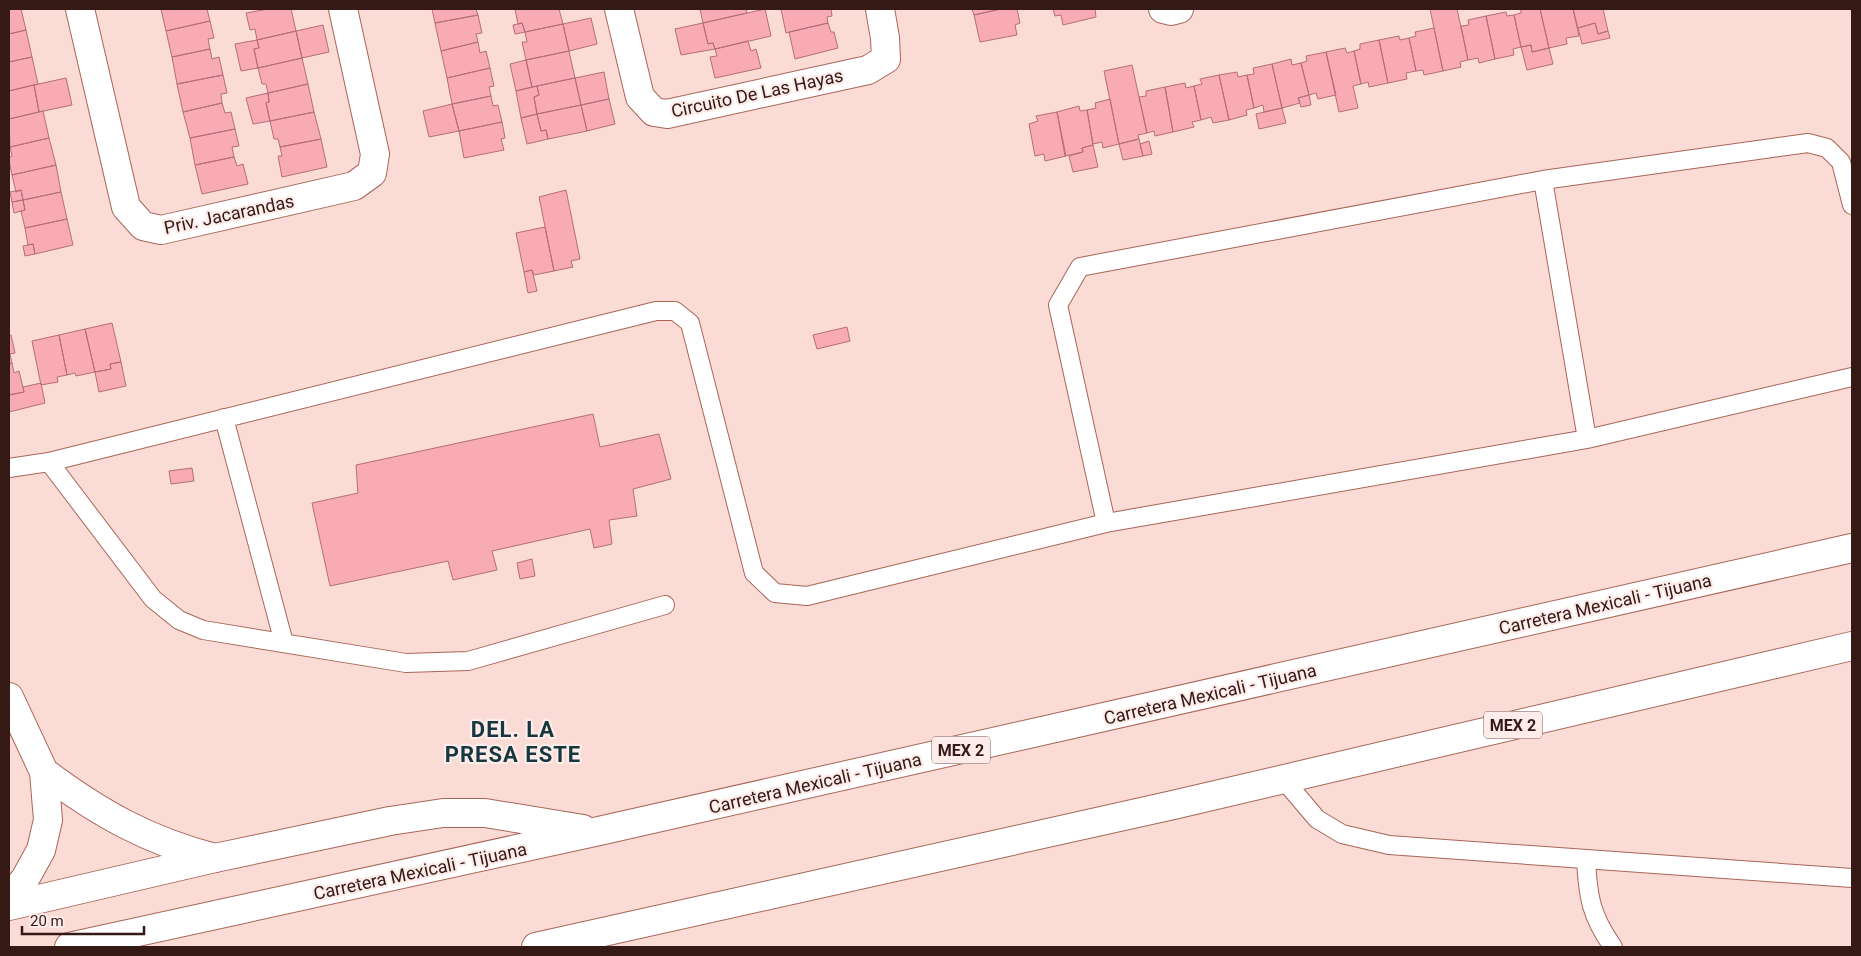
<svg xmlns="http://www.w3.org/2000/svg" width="1861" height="956" font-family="Roboto,sans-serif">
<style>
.building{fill:#f8abb5;stroke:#b56e77}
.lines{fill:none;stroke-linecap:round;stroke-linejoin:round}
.lane-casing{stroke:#a96558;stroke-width:20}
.street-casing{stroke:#a96558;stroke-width:30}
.primary-casing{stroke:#a96558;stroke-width:30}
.lane{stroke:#fff;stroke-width:18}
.street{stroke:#fff;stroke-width:28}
.primary{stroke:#fff;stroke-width:28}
.labels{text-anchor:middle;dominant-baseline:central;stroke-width:4.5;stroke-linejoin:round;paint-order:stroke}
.shield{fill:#fdece9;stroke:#715854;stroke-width:1}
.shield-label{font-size:16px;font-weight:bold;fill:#351914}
.street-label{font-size:18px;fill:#351914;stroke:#fdece9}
.district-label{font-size:22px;font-weight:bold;letter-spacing:1px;fill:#16373d;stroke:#fdece9}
</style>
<rect width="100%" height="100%" fill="#fbdbd5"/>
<path class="building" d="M9,9H21L26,30L9,34Z
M161,9H207L210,21L166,31Z
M268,9H291L296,31L257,40L255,29L250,30L246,13Z
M432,9H476L478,15L435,23Z
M515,9H559L563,24L525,32L522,23L518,24Z
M700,9H746L747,13L703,23Z
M765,9L771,36L715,49L713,43L708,44L703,23Z
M781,9H831L832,16L827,17L828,23L786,33Z
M972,9H1001L974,15Z
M1001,9H1017L1020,23L1015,25L1017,35L980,42L974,15Z
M1053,9H1095L1096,17L1063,25L1061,15L1055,16Z
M1430,9H1457L1468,60L1460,62L1461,67L1443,71Z
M1521,9H1540L1549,48L1532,52L1531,45L1521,47L1514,15L1521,13Z
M1540,9H1573L1579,36L1566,38L1567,44L1549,48Z
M1573,9H1603L1608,31L1598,34L1595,23L1578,28Z
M1506,12L1507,16L1514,15L1521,47L1513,49L1514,55L1495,59L1486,16Z
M478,15L482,33L476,34L478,42L441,51L435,23Z
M1486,16L1495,59L1479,63L1478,58L1468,60L1461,26L1469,25L1468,20Z
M591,18L597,44L569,51L563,24Z
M210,21L214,38L208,39L210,49L172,57L166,31Z
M522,23L525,32L515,34L513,25Z
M703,23L708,44L713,43L715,49L681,55L675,29Z
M828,23L831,32H834L838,48L795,59L789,32Z
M1595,23L1598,34L1608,31L1610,38L1582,44L1578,28Z
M563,24L569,51L526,60L522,42H527L525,32Z
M323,25L329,52L302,58L296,31Z
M1434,28L1443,71L1424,75L1423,70L1416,71L1409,38L1416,36L1415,32Z
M26,30L32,57L9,62V34Z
M296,31L302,58L258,68L254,49L259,48L257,40Z
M1399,36L1400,40L1409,38L1416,71L1406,73L1407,79L1388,83L1379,40Z
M257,40L259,48L254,49L258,68L241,71L235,44Z
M1379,40L1388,83L1369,87L1368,82L1361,84L1354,51L1360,49V44Z
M748,41L751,51L756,49L761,68L715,78L710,57L717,56L715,49Z
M478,42L480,53L486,51L490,68L447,78L441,51Z
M1531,45L1532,52L1549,48L1553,64L1527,70L1521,47Z
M1345,48L1347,53L1354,51L1361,84L1353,86L1358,108L1339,112L1326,52Z
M210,49L212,59L219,57L223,75L177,84L172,57Z
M569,51L575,78L532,87L526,60Z
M1326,52L1336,95L1318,99L1316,93L1309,95L1301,63L1307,61L1306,56Z
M32,57L38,84L9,91V62Z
M302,58L308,84L268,93L266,84H262L258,68Z
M1291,59L1292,65L1301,63L1309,95L1298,98L1300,103L1282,108L1272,64Z
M526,60L532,87L516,91L510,64Z
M1272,64L1282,108L1264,112L1263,105L1254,108L1247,75L1254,74L1253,68Z
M1132,65L1147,133L1138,135L1139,139L1119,144L1104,71Z
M490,68L494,86L489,87L491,96L452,104L447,78Z
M604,72L609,99L581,105L575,78Z
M1237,72L1238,77L1247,75L1254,108L1246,110L1247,115L1229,120L1219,75Z
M223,75L227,93L221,94L222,103L183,112L177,84Z
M1219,75L1229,120L1213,123L1211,117L1201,120L1194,86L1202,84L1200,79Z
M66,78L72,105L39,112L34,85Z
M575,78L581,105L537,114L534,97L539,95L537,86Z
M1185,83L1186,88L1194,86L1201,120L1192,122L1194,127L1173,132L1165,87Z
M308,84L314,112L270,121L266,103L269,102L268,93Z
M34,85L39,112L9,119V91Z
M537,86L539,95L534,97L537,114L521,118L516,91Z
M1165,87L1173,132L1155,136L1154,131L1147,133L1139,97L1146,96V91Z
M268,93L269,102L266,103L270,121L253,124L246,98Z
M1309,95L1311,105L1301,107L1298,98Z
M491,96L493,106L498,105L502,122L459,131L452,104Z
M609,99L615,124L587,131L581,105Z
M1110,99L1119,144L1103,148L1102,142L1093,144L1087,110L1096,108L1095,103Z
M222,103L225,113L231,112L235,129L190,138L183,112Z
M452,104L459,131L429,137L423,111Z
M581,105L587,131L548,139L546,130L541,131L537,114Z
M1079,106L1080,111L1087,110L1093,145L1082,148L1083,152L1065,156L1057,112Z
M1282,108L1286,123L1259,129L1256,114Z
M43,111L49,138L10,147L9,119Z
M314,112L321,139L280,147L278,139H274L270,121Z
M1057,112L1066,156L1045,161L1044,154L1035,156L1029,124L1038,121L1036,116Z
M537,114L541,131L546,130L548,139L527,144L521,118Z
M502,122L505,138L501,139L504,150L464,158L459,131Z
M235,129L239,146L232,147L234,157L195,165L190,138Z
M49,138L56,165L12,175L9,161V157L12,156L10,147Z
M321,139L327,167L282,177L278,156H282L280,147Z
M1139,139L1143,156L1123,160L1119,144Z
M1149,141L1152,154L1143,156L1140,144Z
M1093,145L1098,167L1073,172L1069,156L1083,152L1082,148Z
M234,157L237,166L243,164L248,184L202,194L195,165Z
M56,165L61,192L23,200L21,190L16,192L12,175Z
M21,190L23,200L12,202L10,192Z
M566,190L580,259L571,261L573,267L554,271L539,197Z
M61,192L67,219L25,228L21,211L25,210L23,200Z
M23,200L25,210L14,213L12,202Z
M67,219L73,245L35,254L33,244L28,245L25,228Z
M545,227L554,271L534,275L532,270L524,272L516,233Z
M33,244L35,254L25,256L23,246Z
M532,270L537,291L528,293L524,272Z
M112,323L121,362L110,364L111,369L95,372L85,329Z
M847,327L850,341L817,349L813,335Z
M85,329L95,372L76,376L75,373L67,375L59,335Z
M9,335H11L15,353L10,354L12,363L9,364Z
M59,335L67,375L57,377L58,382L41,385L32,341Z
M121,362L126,386L99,392L95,372L111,369L110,364Z
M12,363L14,373L19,371L24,392L9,395V364Z
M41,383L45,403L9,412V395L24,392L23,387Z
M593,414L600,447L659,434L671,479L633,489L637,516L609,520L612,544L594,548L590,529L492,551L497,570L453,580L448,561L330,586L312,503L358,493L356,465Z
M192,468L194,481L171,484L169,471Z
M532,559L535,576L520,579L517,563Z"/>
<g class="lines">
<defs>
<path id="lane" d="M1543,180L1587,439
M224,418L284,643
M49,462L153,599L179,620L203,630L406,663L468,661L665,605
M9,468L49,462L656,311H675L690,323L754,573L775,593L807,596L1106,523L1058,305L1080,267L1543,180L1808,143L1827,148L1841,162L1852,205
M1106,523L1587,439L1852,377
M1283,779L1317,819L1342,834L1389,845L1852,878
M1586,860C1588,897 1591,916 1613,947"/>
<path id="street" d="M80,9L126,207L143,226L161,230L354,186L372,173L375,154L343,9
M619,9L640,97L654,112L667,114L868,70L886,59L885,38L880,9
M1163,9L1171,11L1179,9
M9,697L44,772L48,820L41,850L25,879L9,898
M44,772C99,813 148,841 215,858"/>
<path id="primary" d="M9,906L215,858L390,821L443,813H485L583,829
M69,947L599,831L1852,548
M536,947L1173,805L1852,646"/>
</defs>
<use href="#lane" class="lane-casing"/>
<use href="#street" class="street-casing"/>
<use href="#primary" class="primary-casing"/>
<use href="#lane" class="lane"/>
<use href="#street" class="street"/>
<use href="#primary" class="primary"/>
</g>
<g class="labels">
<g class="shield">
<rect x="1484" y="711.5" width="58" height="27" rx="4"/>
<rect x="932" y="736.5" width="58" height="27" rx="4"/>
</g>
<g class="shield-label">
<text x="1513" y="725">MEX 2</text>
<text x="961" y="750">MEX 2</text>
</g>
<g class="street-label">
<text transform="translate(757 93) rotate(-12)">Circuito De Las Hayas</text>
<text transform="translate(229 214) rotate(-12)">Priv. Jacarandas</text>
<text transform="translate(1605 604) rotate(-13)">Carretera Mexicali - Tijuana</text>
<text transform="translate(1210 694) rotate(-13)">Carretera Mexicali - Tijuana</text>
<text transform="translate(815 783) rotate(-13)">Carretera Mexicali - Tijuana</text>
<text transform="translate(420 871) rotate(-12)">Carretera Mexicali - Tijuana</text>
</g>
<g class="district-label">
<text x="513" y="729">DEL. LA<tspan x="513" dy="25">PRESA ESTE</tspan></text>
</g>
</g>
<rect width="1861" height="956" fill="none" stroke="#351914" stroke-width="20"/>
<path d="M22 926v8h122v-8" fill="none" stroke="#351914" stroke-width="2.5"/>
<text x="30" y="926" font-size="15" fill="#351914" stroke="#fdece9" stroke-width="4" paint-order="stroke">20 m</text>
</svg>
